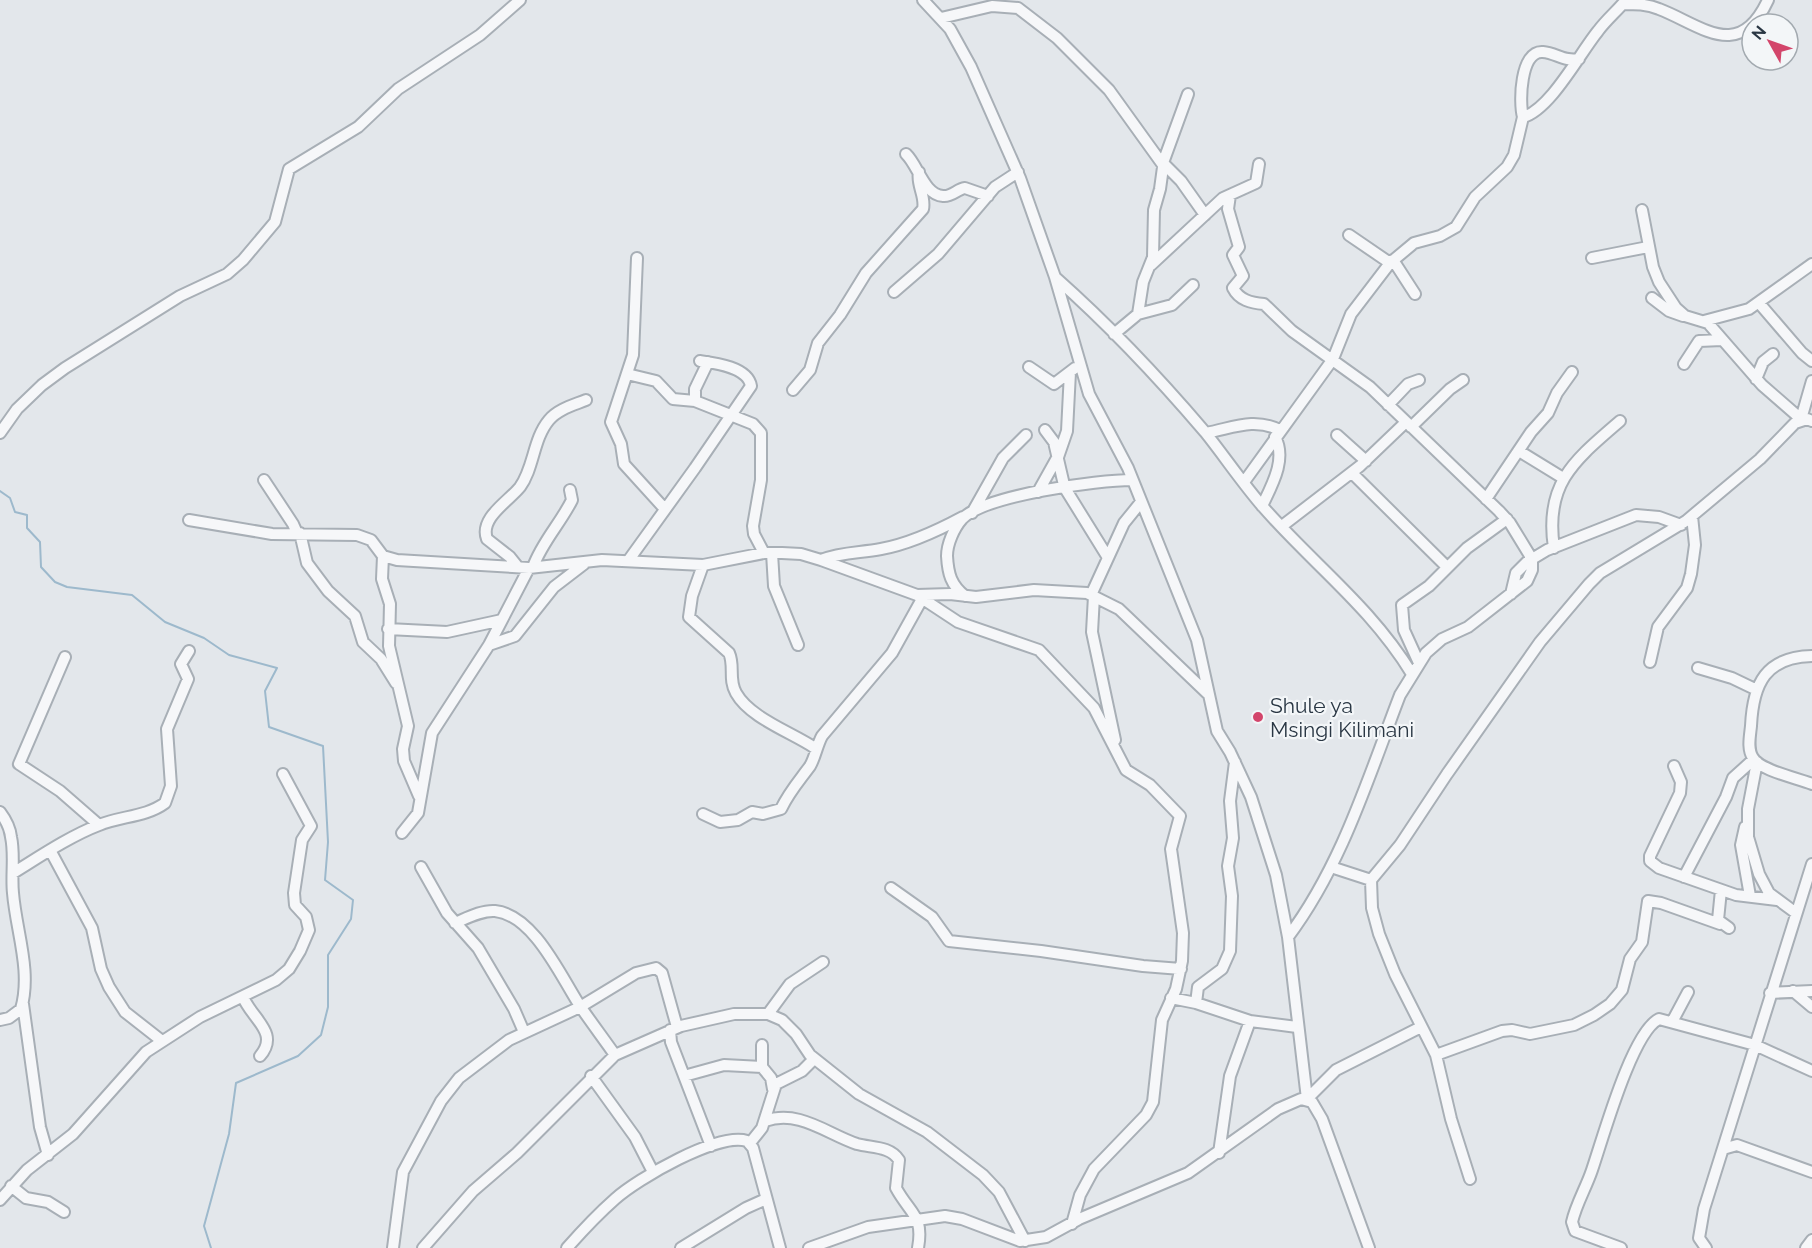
<svg xmlns="http://www.w3.org/2000/svg" width="1812" height="1248" font-family="Raleway,sans-serif">
<style>
.lines{fill:none;stroke-linecap:round;stroke-linejoin:round}
.stream{stroke:#9db9cc;stroke-width:2}
.minor-casing{stroke:#a8afb6;stroke-width:14}
.minor{stroke:#f6f7f9;stroke-width:10}
.poi-dot{fill:#d3456b;stroke:#f3f6f8;stroke-width:2}
.labels{text-anchor:middle;dominant-baseline:central;stroke-width:4.5;stroke-linejoin:round;paint-order:stroke}
.poi-label{font-size:21px;fill:#2a3744;stroke:#f3f6f8;text-anchor:start}
</style>
<rect width="100%" height="100%" fill="#e3e7eb"/>
<g class="lines">
<path class="stream" d="M0,491L10,498L15,512L27,515V528L40,542L41,567L55,582L67,587L132,595L165,622L204,638L229,655L277,668L265,691L269,727L323,746L328,842L325,880L353,900L351,919L328,955V1007L321,1035L298,1056L236,1083L229,1134L204,1226L211,1248"/>
<defs>
<path id="minor" d="M923,0L950,29L971,67L1020,178L1055,277L1089,394L1128,468L1197,640L1217,731L1230,752L1251,797L1276,875L1288,937L1307,1099
M1623,4C1635,4 1647,4 1659,9C1701,25 1739,63 1768,0
M941,18L992,6L1018,8L1057,38L1109,90L1163,165
M1523,117C1519,103 1520,50 1543,52C1556,53 1565,62 1579,59
M906,154C918,165 924,195 943,196C952,197 957,189 965,188L988,196
M1163,163L1181,181L1205,215
M1230,195L1228,209L1239,247L1233,255L1243,276L1233,288C1239,300 1251,303 1264,304L1292,331L1370,387L1499,511L1510,523L1532,559V570L1527,581L1468,627L1442,639L1426,653L1400,695C1368,778 1342,865 1288,937
M1642,210L1653,267L1659,282L1676,308L1685,316L1708,323L1762,385L1801,419L1812,381
M1349,235L1390,263
M637,258L633,355L611,422L621,444L624,464L664,508
M1592,258L1648,247
M1393,260L1415,294
M1151,265L1223,198L1256,183L1259,164
M1056,278C1109,325 1159,378 1205,432C1225,457 1243,484 1264,508C1315,566 1370,606 1412,674
M894,292L938,254L995,187L1018,172
M1652,298L1669,311L1683,316
M1759,303L1802,353L1812,361
M1138,314L1143,282L1153,257L1154,210L1160,189L1164,160L1188,94
M1704,321L1749,309L1812,264
M1114,334L1138,314L1172,305L1193,285
M708,362L695,389V401L753,424L761,433V480L753,526L754,534L764,553
M1684,364L1699,341L1722,340
M1029,367L1054,384L1075,368
M627,374L656,381L673,399L695,401
M1756,379L1763,362L1773,354
M793,390L810,370L818,343L840,315L866,273L923,209C926,196 916,185 919,172
M1388,405L1408,384L1419,380
M1411,427L1450,389L1463,380
M1045,430L1054,442L1064,485
M0,433L17,409L42,385L65,368L180,296L227,274L243,260L275,222L289,169L358,127L398,89L480,35L520,0
M1206,433C1233,428 1253,417 1280,430
M1337,435L1366,461
M1519,451L1563,478
M1057,460L1067,431L1070,372
M1352,473L1447,567
M264,480L293,524L297,533
M1244,482L1333,359L1351,314L1390,263L1414,243L1440,236L1456,227L1475,197L1507,167L1514,155L1523,117C1550,110 1580,53 1598,31C1606,20 1617,11 1626,0
M1063,485L1107,556
M1038,492L1057,458
M1486,499L1531,432L1548,413L1557,393L1572,372
M1262,506C1272,485 1287,459 1275,437
M972,513L1003,458L1026,435
M189,520L272,534L357,535L371,540L383,556L397,560L529,568L602,560L703,565L764,553H782L801,554L821,560L917,595L950,594L976,597L1034,590L1087,593L1119,609L1209,695
M1282,526L1360,466L1406,422
M300,533L307,563L328,591L355,616L363,642L381,659L396,683
M1554,548C1544,483 1575,460 1620,421
M772,553L774,586L798,645
M383,556L382,579L390,604L389,646L408,726L403,749L404,761L419,796
M1532,559L1547,550L1636,515L1659,517L1681,525
M821,560C841,552 860,553 881,549C909,544 937,531 963,517
M628,561L695,468L751,386C748,367 715,363 700,361
M703,565L692,596L689,617L729,653C735,666 728,679 736,693C750,718 791,732 815,748
M518,567L510,557L487,539C479,518 509,501 520,487C534,468 533,439 549,420C558,409 574,405 586,400
M533,567C542,542 560,524 572,500L570,490
M1511,594L1516,573L1531,558
M917,595L958,622L1039,650L1094,708L1126,770L1150,785L1180,816L1171,849L1183,933L1182,961L1176,989L1162,1020L1153,1102L1146,1115L1094,1169L1080,1195L1072,1224
M1091,595L1124,523L1141,502
M965,596C951,585 948,574 947,556C947,544 954,528 962,519C985,495 1098,480 1132,480
M1094,596L1092,632L1115,740
M388,629L447,632L502,620
M489,645L515,636L554,587L584,564
M1812,656C1766,657 1753,683 1751,726C1750,736 1747,749 1753,758C1761,771 1798,778 1812,784
M65,657L19,764L60,791L99,825
M1650,662L1658,627L1687,588L1691,574L1695,545L1692,516
M1419,663L1404,630L1402,605L1429,586L1467,548L1507,519
M1698,668L1732,678L1757,690
M1757,762L1748,809V837L1759,874L1769,893L1796,913
M1674,766L1681,782L1680,793L1650,856V861L1659,868L1736,895L1777,900
M0,812C6,820 10,827 11,837C15,855 11,875 13,893C16,931 32,971 21,1009L9,1018L0,1020
M703,814L720,822L738,820L752,812L763,814L781,809C789,792 799,781 810,766C815,758 817,745 822,736L892,653L922,599
M1745,827L1741,845L1750,896
M402,833L418,813L432,733L489,645L529,568
M50,850L92,928L101,969L109,987L125,1012L162,1041
M421,867L447,913L478,948L514,1009L524,1032
M1331,867L1371,880
M13,873C39,857 70,836 99,825C121,816 146,817 165,803L171,786L167,729L188,679L181,664L189,651
M1684,877L1726,797L1733,778L1754,759
M891,888L932,917L949,941L1041,951L1143,966L1181,969
M1721,890L1718,920L1729,928
M455,923C467,918 482,910 495,911C534,915 561,977 580,1006C591,1022 603,1038 615,1055
M1793,991L1812,1007
M1770,993L1812,991
M243,997C252,1019 280,1033 260,1056
M1171,998L1196,1003L1250,1021L1297,1027
M1196,1003L1198,987L1222,969L1230,951L1232,896L1228,866L1233,838L1230,801L1235,762
M23,1004L40,1127L48,1155
M768,1014L790,984L823,962
M1672,1022L1688,992
M670,1030L671,1042L711,1146
M762,1045V1067L771,1078L773,1089
M1436,1055L1502,1031L1512,1030L1530,1034L1574,1025L1594,1015L1610,1004L1622,990L1630,959L1642,942L1648,901L1661,903L1720,924
M591,1076L635,1137L653,1172
M684,1076L724,1065L762,1067
M1307,1099L1336,1070L1421,1027
M765,1121C799,1109 827,1134 857,1144C872,1148 890,1146 899,1160L896,1188C910,1214 924,1215 918,1248
M750,1143L762,1128L776,1084L802,1071L814,1059
M1723,1149L1737,1145L1812,1172
M1219,1153L1230,1076L1250,1021
M1470,1179L1451,1119L1436,1055L1395,974L1379,934L1372,908L1371,880L1400,845L1447,774L1540,642L1589,584L1600,573L1686,521L1760,459L1795,423L1807,419L1812,421
M11,1186L26,1198L48,1202L64,1212
M0,1200L27,1170L73,1134L146,1052L200,1017L276,980L289,969L300,951L309,930L306,917L295,905L294,893L302,840L311,826L283,774
M393,1248L403,1172L441,1101L459,1078L509,1040L580,1007L636,973L656,968L662,973L677,1027
M423,1248L473,1191L517,1153L615,1055L681,1026L734,1014H768L782,1020L796,1034L810,1055L859,1094L927,1132L983,1175L999,1192L1025,1241
M567,1248C582,1231 598,1214 615,1199C637,1179 718,1132 747,1141L753,1148L780,1248
M681,1248L746,1208L766,1199
M809,1248L868,1227L945,1216L962,1219L1020,1241L1046,1237L1079,1219L1188,1173L1278,1109L1301,1099L1312,1102L1322,1119L1369,1248
M1621,1248L1575,1231L1572,1222C1576,1204 1586,1188 1592,1170C1603,1138 1632,1032 1659,1019L1755,1045L1812,1071
M1706,1248L1699,1238L1704,1209L1812,864
M1806,1248L1812,1240"/>
</defs>
<use href="#minor" class="minor-casing"/>
<use href="#minor" class="minor"/>
</g>
<circle class="poi-dot" cx="1258" cy="717" r="6"/>
<g class="labels">
<g class="poi-label">
<text x="1270" y="705">Shule ya<tspan x="1270" dy="24">Msingi Kilimani</tspan></text>
</g>
</g>
<g transform="translate(1770 42) rotate(310)"><circle r="28" fill="#f3f6f8" stroke="#a3aab0" stroke-width="1.5"/>
<path d="M0-4.5L10 22L0 15L-10 22Z" fill="#d3456b"/>
<text y="-9" font-size="16" font-weight="bold" text-anchor="middle" fill="#2a3744">N</text>
</g>
</svg>
